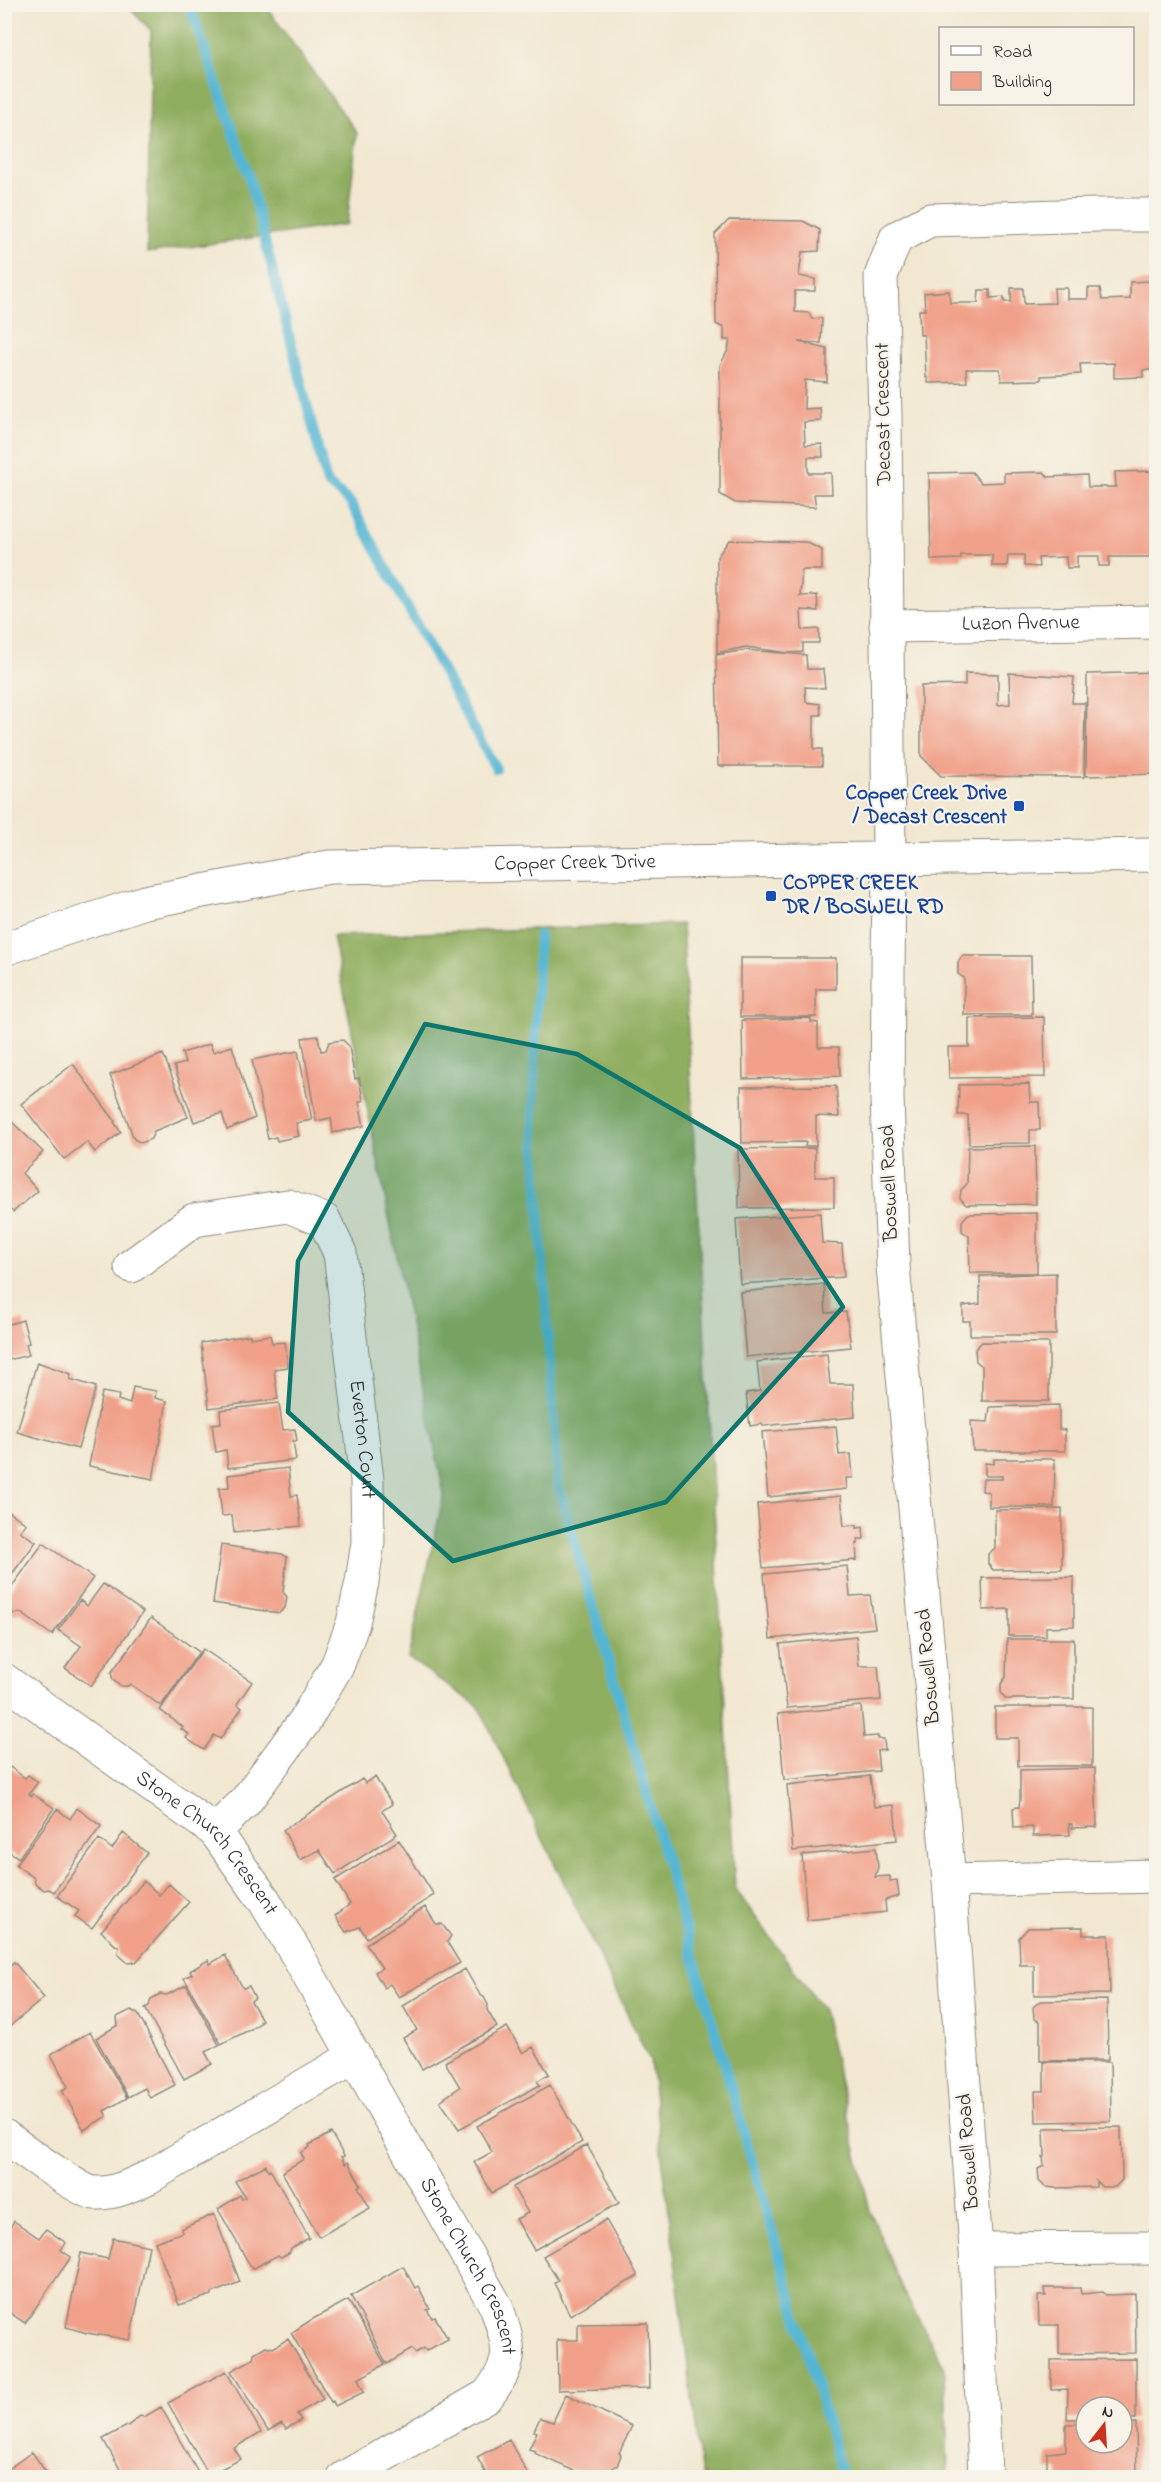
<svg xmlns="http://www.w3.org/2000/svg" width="1161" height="2482" font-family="'Indie Flower',sans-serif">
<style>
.forest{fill:#90ae61;stroke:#5e6c46;stroke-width:1.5}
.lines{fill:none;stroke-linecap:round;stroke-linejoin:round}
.stream{stroke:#54b6d3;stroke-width:10}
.building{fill:#f1a18a}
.minor-casing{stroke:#8e8a7e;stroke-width:35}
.minor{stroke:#fff;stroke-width:33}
.marked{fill:#0f766e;fill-opacity:0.2;stroke:#0f766e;stroke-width:4.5;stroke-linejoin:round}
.transit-dot{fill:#1a4fb4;stroke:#f7f3e8;stroke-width:2}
.labels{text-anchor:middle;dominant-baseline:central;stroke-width:4.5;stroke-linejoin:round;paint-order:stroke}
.street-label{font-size:21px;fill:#2b2b2b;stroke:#f7f3e8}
.transit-label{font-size:21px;font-weight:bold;fill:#164399;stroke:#f7f3e8;text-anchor:end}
</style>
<rect width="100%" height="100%" fill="#f7f3e8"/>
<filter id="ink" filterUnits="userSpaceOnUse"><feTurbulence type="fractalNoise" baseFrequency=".0167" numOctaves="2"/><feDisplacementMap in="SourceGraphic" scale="12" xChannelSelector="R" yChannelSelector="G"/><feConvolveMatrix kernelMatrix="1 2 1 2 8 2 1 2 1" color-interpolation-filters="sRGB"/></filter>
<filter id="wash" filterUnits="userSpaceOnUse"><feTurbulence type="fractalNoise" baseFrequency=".008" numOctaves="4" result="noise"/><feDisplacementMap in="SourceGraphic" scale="24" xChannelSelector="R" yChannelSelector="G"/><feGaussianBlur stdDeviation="1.35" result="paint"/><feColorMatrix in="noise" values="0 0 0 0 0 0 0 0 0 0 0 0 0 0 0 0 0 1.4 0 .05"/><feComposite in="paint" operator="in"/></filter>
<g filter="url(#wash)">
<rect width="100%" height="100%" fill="#f2e8d2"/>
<path class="forest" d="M126,5H265L357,133L347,224L147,253L151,30Z
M682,924L735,1889L823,2010L870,2211L904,2293L945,2368L948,2477H702L650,2061L479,1707L408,1658L444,1494L333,936Z"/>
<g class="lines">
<path class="stream" d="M189,4L248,174L327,483L350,502L496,769
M539,934L533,1116L558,1484L843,2478"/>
</g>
<g id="blocks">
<path class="building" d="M729,220L803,221L820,230L819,251L802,252L799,276L815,279V291H795V312L809,313L812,319L822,318L821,343L799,342L827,349V382L805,380L804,409L820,408L821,421L804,422L805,445L822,444L823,457H808V473H831L832,494H814L816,507L735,503L720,494V365L728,350L730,340H724V328L716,324L715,234Z
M1151,281L1154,370H1143V377L1114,378V363L1080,364L1081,374L1041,376V380L1001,381L1000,369H966L967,382L928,383V378H926L924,335H920L919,310H925L924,293L949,291L950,303H978L979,290H990V298L1004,297V302H1011V288H1023L1024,304L1055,303L1054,288H1067V299H1088V288H1100L1102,300L1130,299V282Z
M1156,471V557H1109V566H1099V556H1077V568H1067L1066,557L1038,558L1039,567L1024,566V555H1008L1007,566H992V555H961V559L931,560L929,473L972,472L981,483L1004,482V473L1044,472L1048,477L1087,475L1088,487H1116L1115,472Z
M729,540L806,542L822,550V570H802L800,596L817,595L818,611L801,610L802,630L819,629V643H803V652L788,653L746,647L717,653V557Z
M746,650L806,655L807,669H823L825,688L805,687L806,702L820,704L821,715H814V749H822V766H718L716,655Z
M1156,672V774L1086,776L1087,674Z
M965,673L998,674V705L1010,704L1009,673L1074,677L1072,703H1085L1084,777L941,776L921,756V686L965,685Z
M962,956H1031L1032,1015H964V978L958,974V962Z
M740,958H836V989H816V1017H740Z
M1044,1017L1045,1077L949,1078L948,1047H969V1018Z
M811,1018V1022L818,1023V1047H839L840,1076L743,1079L742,1020Z
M318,1036L321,1051L326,1050L329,1042L343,1040L349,1046L355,1079L359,1078L363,1101L359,1102L364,1126L333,1133L331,1118L316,1121L302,1038Z
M210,1044L213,1052L232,1046L255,1118L227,1130L222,1113L194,1122L174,1066L185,1063L182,1053Z
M298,1051L312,1120L296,1123L299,1136L277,1141L276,1137L268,1139L252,1060Z
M163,1054L188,1117L154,1131L151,1139L141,1143L134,1139L110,1075Z
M73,1064L115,1121L114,1122L121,1132L95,1152L87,1142L64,1159L21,1104Z
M1029,1084L1030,1102H1039L1040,1130H1030V1143L969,1144L968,1115H958L959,1085Z
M836,1086L839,1117L816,1116V1146H805L806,1142L742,1143L741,1087Z
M4,1114L43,1152L22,1173L38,1191L13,1212L4,1204Z
M1035,1146L1036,1204L966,1205L960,1198L961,1190L967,1184L968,1147Z
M815,1148V1177H834V1207L739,1208L738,1149Z
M820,1213L822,1243L842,1244L844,1277L740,1284L736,1219Z
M1037,1213V1273H970L969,1236L962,1231V1221L968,1214Z
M1056,1273V1335H970V1321H963V1306L980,1304V1276Z
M824,1284L826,1313L846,1312L851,1347L746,1357L740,1292Z
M4,1309L9,1324L23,1320L29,1343L26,1344L29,1355L4,1361Z
M250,1335V1338L270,1335L272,1343L285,1342L288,1367L274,1369L278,1399L209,1408L201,1343Z
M982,1342L1049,1343V1401H982V1366L976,1361L975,1349Z
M827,1354L830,1384H853L855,1417L763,1426L762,1424L750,1426L746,1393L760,1391L757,1362Z
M37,1362L71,1374L70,1379L96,1387L78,1449L17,1432Z
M133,1387L156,1391L155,1398L167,1401L153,1479L89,1466L102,1392L119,1395L118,1400L130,1404Z
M279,1403L283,1430L295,1429L297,1441H293L296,1460L228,1468L226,1450L216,1452L212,1424L221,1423L220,1410Z
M1059,1405V1429L1065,1430V1451H973L971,1421L988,1422L990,1407Z
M836,1426L839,1455L851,1454L853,1478H846L847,1489L768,1497L762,1432Z
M994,1459H1055L1054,1507H989V1492L982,1491L983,1479H1002V1476H985V1463L994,1464Z
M288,1468L291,1496L297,1495L301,1526L234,1533L232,1515L222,1516L219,1488L229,1487L228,1475Z
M841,1496L844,1526L857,1525V1528L863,1527L864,1539H858V1544H856L857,1560L763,1568L757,1504Z
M4,1508L26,1524L20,1531L36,1542L4,1585Z
M1062,1509V1569L993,1570L988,1564V1554L995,1548V1510Z
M43,1543L93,1578L52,1635L21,1613L14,1614L5,1605V1600L11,1588Z
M221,1545L282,1554L287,1557L283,1592L287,1597L285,1608L279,1613L213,1603Z
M847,1566L850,1596L870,1595L875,1628L770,1639L764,1574Z
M1074,1577V1626L1046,1627V1636H1009V1609L983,1610L982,1578Z
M103,1584L143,1612L91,1686L65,1668L81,1646L58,1630L80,1600L87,1606Z
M151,1618L199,1652L161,1706L130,1684L128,1686H120L113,1680L111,1673Z
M856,1636L859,1666H878L881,1700L787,1708L780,1644Z
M1007,1639H1074V1699H1005L1001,1692V1684L1006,1677Z
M203,1649L252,1682L237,1704L242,1708L220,1739L214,1735L204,1750L186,1738L189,1734L181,1729L183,1727L160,1710Z
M861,1706L864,1737L878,1736V1739H884L885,1750L877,1751L879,1771L784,1780L778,1714Z
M995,1707H1092V1766H1018V1738H995Z
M10,1767L25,1778L28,1775L38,1782L29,1794L32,1796L33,1794L54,1808L19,1858L8,1851L4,1856V1774Z
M1095,1768L1097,1827L1072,1828V1824H1069L1070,1835L1033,1836V1827L1014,1828L1013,1808L1019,1807L1020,1799V1770Z
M870,1776L874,1807L894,1805L897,1840L793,1851L787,1785Z
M375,1777L392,1804L382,1811L397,1834L335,1874L319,1850L300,1860L283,1830L362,1779L365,1783Z
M77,1808L101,1826L54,1892L49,1889L44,1890L35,1883L34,1878L16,1865L57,1809L70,1819Z
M123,1833L147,1853L92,1928L75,1916L79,1911L57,1896L99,1839L112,1849Z
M399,1840L434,1895L367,1938L360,1927L346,1932L335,1916L350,1904L335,1880Z
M876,1848L878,1867L875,1877L890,1876V1881L897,1880L899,1896L885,1900L886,1912L807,1920L802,1855Z
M144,1881L159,1895L169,1884L189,1902L136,1962L128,1963L118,1954L119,1946L115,1945L101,1931Z
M425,1907L436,1924H442L451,1936L447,1942L460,1963L399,1997L390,1984L384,1988L375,1972L382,1968L366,1944Z
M1083,1927V1935H1109L1110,1994L1034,1995V1965H1020L1019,1938L1028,1928Z
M225,1955L243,1988L249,1986L255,1998L251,2001L262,2020L259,2021L260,2023L251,2029L221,2044L184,1978L192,1974L190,1971L208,1960L210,1964Z
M14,1962L44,1998L4,2031V1970Z
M465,1969L480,1995L484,1997L488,2005L487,2010L497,2027L422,2069L403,2038L417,2030L403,2006Z
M186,1985L219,2045L205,2052L212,2064L184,2079L145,2008L149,2006L151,1999L160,1994L167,1995Z
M1107,2000L1108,2060L1040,2061V2022L1034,2018L1033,2007L1040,2001Z
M131,2010L138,2014L175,2085L150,2098L145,2088L128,2097L96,2038L118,2025L117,2017Z
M507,2027L523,2053L533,2047L549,2074L537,2081L540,2085L459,2129L440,2101L460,2087L445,2062Z
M90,2032L127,2098L104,2111L107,2116L84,2130L62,2090L68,2087L51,2054Z
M1044,2062H1110L1111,2121L1036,2122L1035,2091H1044Z
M550,2085L582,2142L492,2193L474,2162L492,2152L477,2126Z
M1121,2127L1122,2180L1115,2187H1102L1096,2181V2187L1056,2188L1045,2187L1039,2181L1038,2169L1044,2166L1043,2157H1045L1044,2128Z
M331,2133L344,2156L341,2157L345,2164L348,2162L361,2185L358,2187L370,2208L319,2237L282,2172L304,2159L301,2153L310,2147L309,2145Z
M587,2145L619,2203L534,2250L516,2219L528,2213L513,2187Z
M266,2165L268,2170L270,2169L309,2238L291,2248L290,2252L281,2257L278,2255L252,2269L218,2209L240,2195L242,2199L245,2197L235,2181Z
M214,2214L240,2282L212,2293V2295L179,2305L155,2242L183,2232L181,2229Z
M606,2220L638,2276L570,2315L554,2283L558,2280L543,2256Z
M14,2221L39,2238L46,2229L66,2243L61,2250L71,2257L25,2323L4,2309V2236Z
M113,2238L149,2246L130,2340L87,2333L66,2327L81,2253L108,2259Z
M403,2266L415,2288L418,2286L430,2309L427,2310L432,2318L435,2317L448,2339L426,2351L424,2348L415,2353L412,2349L387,2364L351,2296Z
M1045,2288H1080L1081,2294L1103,2292L1106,2295L1135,2294L1136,2353L1059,2354V2325H1039L1038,2296H1046Z
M348,2300L385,2364L358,2379L364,2392L335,2406L333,2401L331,2402L291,2333L311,2320Z
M648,2323L650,2388L558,2390L557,2340H578V2324Z
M288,2339L323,2399L297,2414L301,2420L286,2429L282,2423L268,2431L231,2371L253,2359L254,2353L266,2346L273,2348Z
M1136,2359V2419H1122V2407H1086V2419H1067L1068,2389L1051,2390V2360Z
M226,2371L261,2432L234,2448L241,2459L209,2475L168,2403Z
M566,2394L632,2426L619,2453L621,2455L617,2466H614L609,2478H590L534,2453L535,2451L529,2449L537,2432L534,2431L540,2418L553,2422Z
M161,2407L200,2476L198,2478H125L103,2439L129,2425L140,2416L144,2417Z
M1122,2423H1136L1137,2478H1059V2470H1047V2453L1066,2451V2424H1086V2443H1122Z
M509,2440L530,2478H472L485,2472L477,2457Z
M32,2452L50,2478H4V2472Z"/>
</g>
</g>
<g filter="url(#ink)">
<use href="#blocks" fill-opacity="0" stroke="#8e8a7e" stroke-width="1.5"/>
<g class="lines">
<defs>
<g id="minor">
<path id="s1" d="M886,626L1156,622"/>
<path id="s2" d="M4,949L145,902L329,867L1156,855"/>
<path id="s3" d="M131,1266L194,1220L288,1206L324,1220L340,1253L367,1480L368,1542L362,1582L353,1623L338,1664L304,1722L245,1802L215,1831"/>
<path id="s4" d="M4,1680L215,1831L264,1900L296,1953L497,2308C510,2349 515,2359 488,2395L344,2478"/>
<path d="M949,1881L1156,1876"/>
<path d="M4,2136C20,2147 80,2192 95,2193C114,2194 132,2185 149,2177L355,2056"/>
<path d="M976,2249L1156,2248"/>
<path d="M985,2478L976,2249L949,1881L893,1266L887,1098L889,857L885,415L881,276L896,238L930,220L1096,215H1156"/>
</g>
</defs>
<use href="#minor" class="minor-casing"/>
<use href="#minor" class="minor"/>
</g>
</g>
<path class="marked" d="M425,1024L577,1054L740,1148L843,1307L666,1502L453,1561L288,1412L298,1261Z"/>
<g class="transit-dot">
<rect x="1013" y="800" width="12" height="12" rx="3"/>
<rect x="765" y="890" width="12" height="12" rx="3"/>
</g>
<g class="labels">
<g class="street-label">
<text transform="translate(884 414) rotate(-91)">Decast Crescent</text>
<text stroke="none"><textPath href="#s1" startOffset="135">Luzon Avenue</textPath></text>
<text stroke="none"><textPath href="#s2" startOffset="582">Copper Creek Drive</textPath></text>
<text transform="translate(890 1183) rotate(-92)">Boswell Road</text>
<text stroke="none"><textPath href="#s3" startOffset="436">Everton Court</textPath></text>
<text transform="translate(929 1667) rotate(-95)">Boswell Road</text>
<text stroke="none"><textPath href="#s4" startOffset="262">Stone Church Crescent</textPath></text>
<text transform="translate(969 2152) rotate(-94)">Boswell Road</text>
<text stroke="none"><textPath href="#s4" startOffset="764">Stone Church Crescent</textPath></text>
</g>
<g class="transit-label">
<text x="1007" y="794">Copper Creek Drive<tspan x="1007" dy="24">/ Decast Crescent</tspan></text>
<text x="783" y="884" text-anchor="start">COPPER CREEK<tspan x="783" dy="24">DR / BOSWELL RD</tspan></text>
</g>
</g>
<rect width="1161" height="2482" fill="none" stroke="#f7f3e8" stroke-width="24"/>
<rect x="939" y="27" width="195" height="78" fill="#f7f3e8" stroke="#a5a39c" stroke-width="1.5"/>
<rect x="951" y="46" width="30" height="9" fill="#ffffff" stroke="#a5a39c" stroke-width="1.5"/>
<text x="993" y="57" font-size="18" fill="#2b2b2b">Road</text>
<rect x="951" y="72" width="30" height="18" fill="#f1a18a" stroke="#a5a39c" stroke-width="1.5"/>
<text x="993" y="87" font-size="18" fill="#2b2b2b">Building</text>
<g transform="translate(1104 2425) rotate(17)"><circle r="28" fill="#f7f3e8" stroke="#a5a39c" stroke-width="1.5"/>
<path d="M0-4.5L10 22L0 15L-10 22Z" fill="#c8321e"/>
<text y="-9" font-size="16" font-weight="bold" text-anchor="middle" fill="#2b2b2b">N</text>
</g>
</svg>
